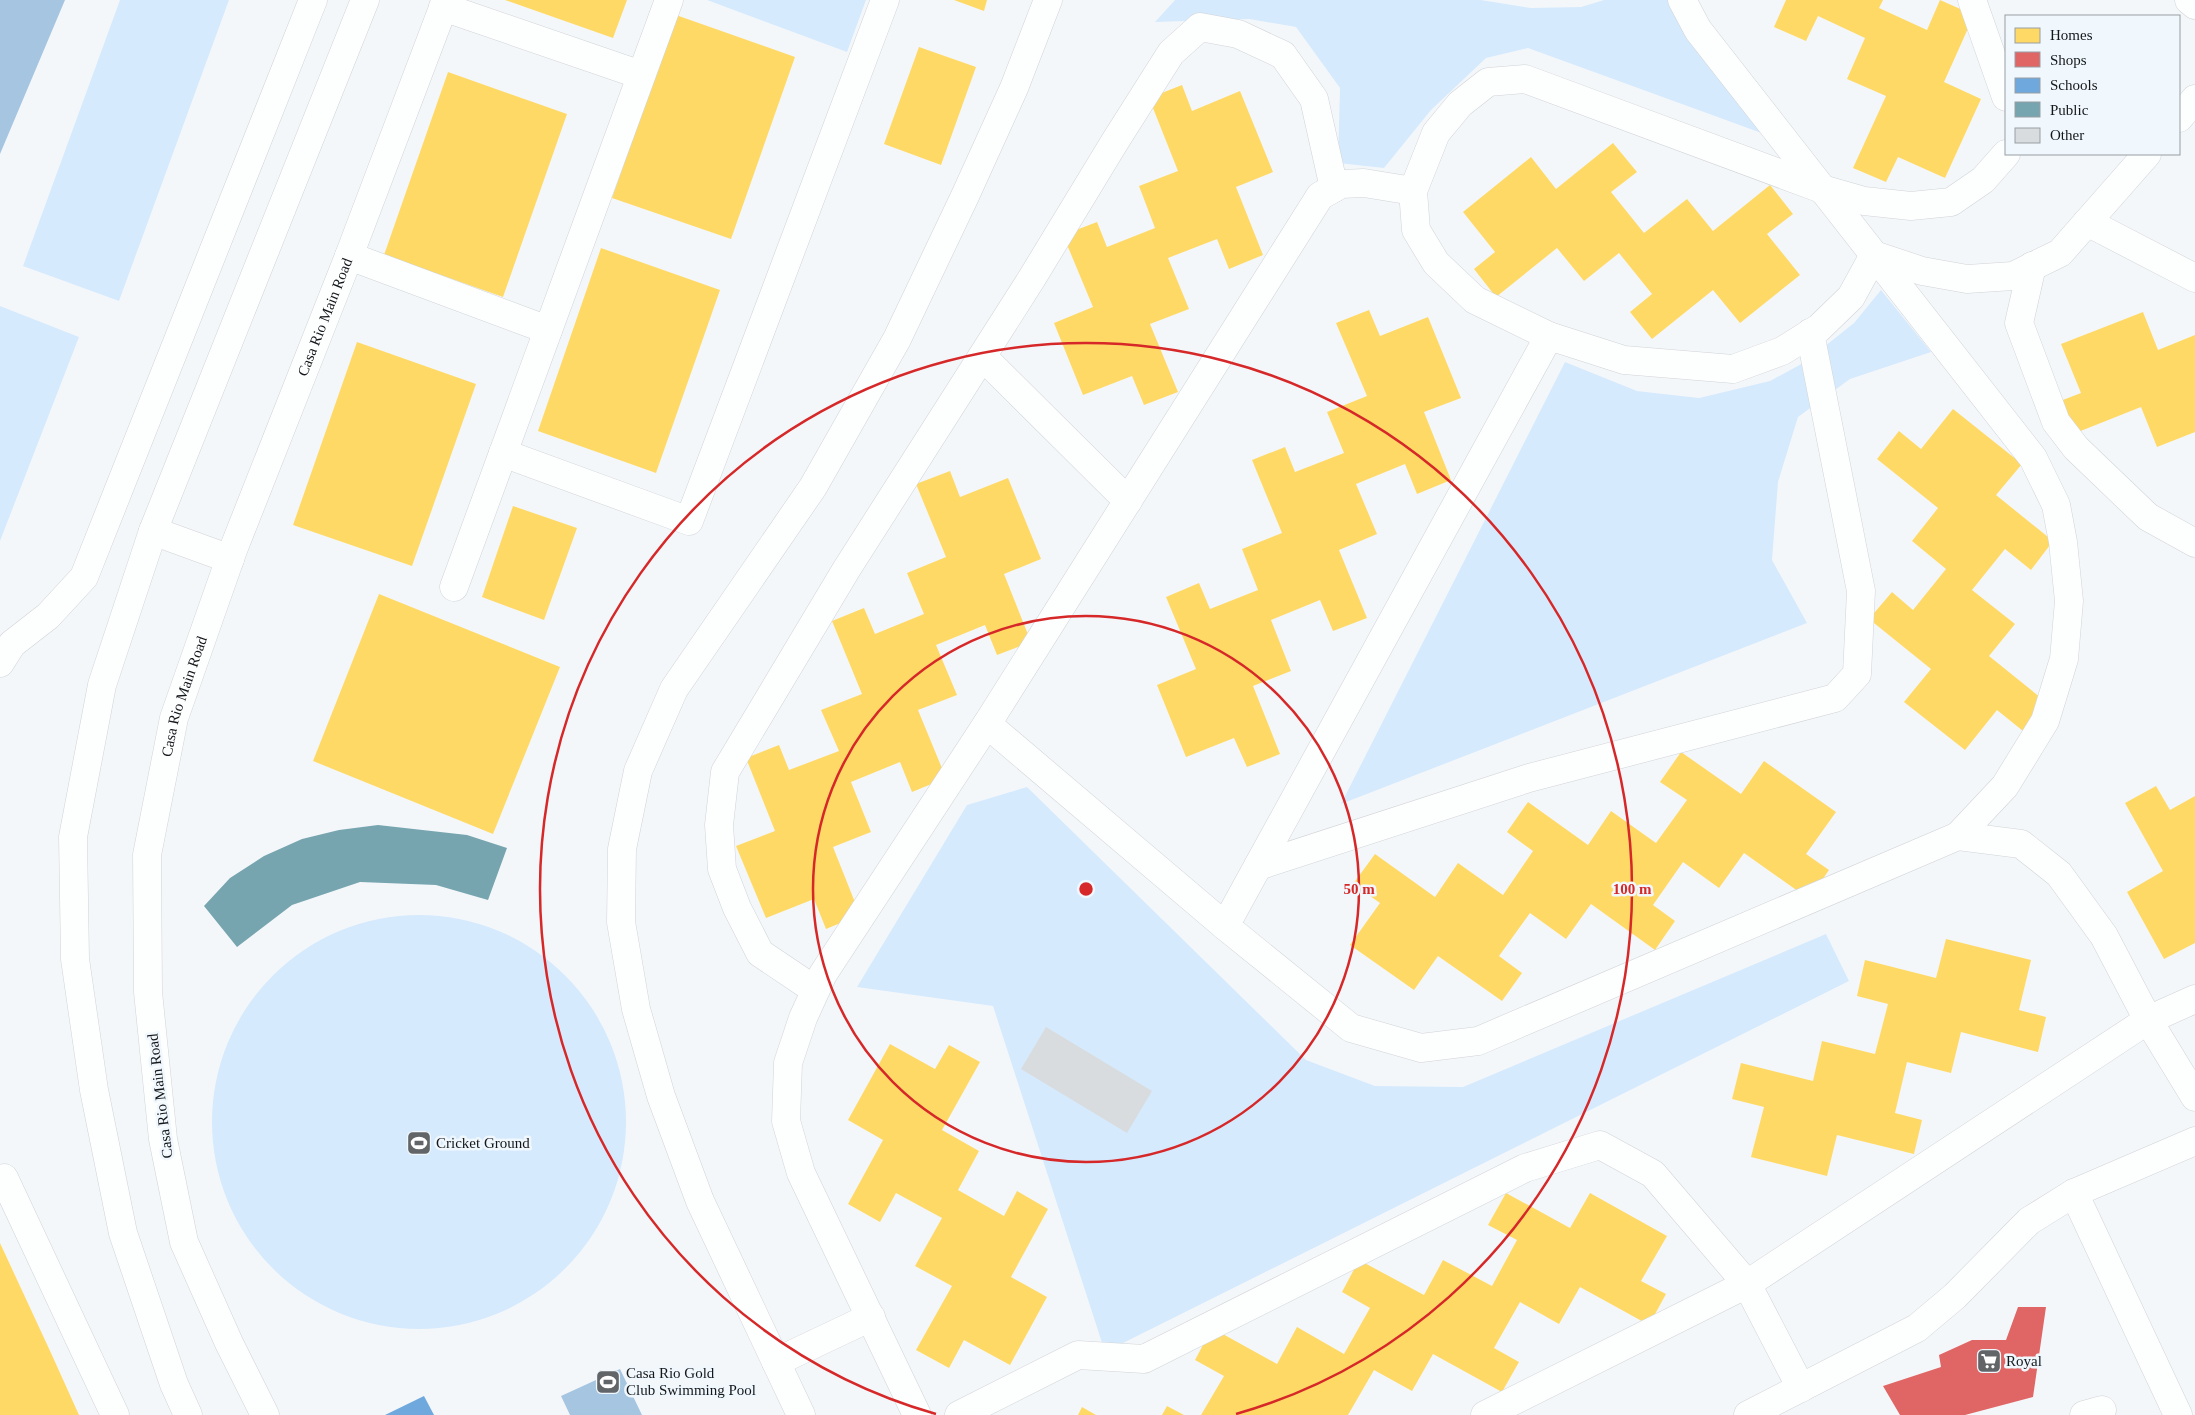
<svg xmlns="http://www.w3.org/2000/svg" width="2195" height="1415" font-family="'Times New Roman',serif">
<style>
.green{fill:#d6eafd}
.water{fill:#a6c5e1}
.homes{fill:#ffd966}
.shops{fill:#e06666}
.schools{fill:#6fa8dc}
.public{fill:#76a5af}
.building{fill:#d9dcde}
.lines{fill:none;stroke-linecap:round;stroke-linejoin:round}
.minor-casing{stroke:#d1d4d7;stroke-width:29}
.minor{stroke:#fdfefe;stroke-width:28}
.ring{fill:none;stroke:#d62828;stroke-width:2.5}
.labels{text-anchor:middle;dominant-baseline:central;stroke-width:5;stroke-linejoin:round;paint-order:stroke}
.street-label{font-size:15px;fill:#14171a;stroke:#f0f8fe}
.poi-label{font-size:15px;fill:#14171a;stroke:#f0f8fe;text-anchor:start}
.centre{fill:#d62828;stroke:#f0f8fe;stroke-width:2.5}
.ring-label{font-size:15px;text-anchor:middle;font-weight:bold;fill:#d62828;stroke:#f0f8fe;stroke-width:5;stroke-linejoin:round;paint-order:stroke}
</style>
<rect width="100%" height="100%" fill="#f4f7fa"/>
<path class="green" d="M120,0H229L119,301L23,266Z
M707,0H866L847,52Z
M1175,0H1481L1531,8L1581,7L1604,0H1668L1687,39L1786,142L1528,48L1486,58L1431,110L1384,168L1338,163L1340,88L1296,27L1249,19L1155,22Z
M1881,290L1931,352L1850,379L1798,417L1778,482L1772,560L1807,623L1341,804L1565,362L1637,391L1699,398L1770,381L1805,362L1854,323Z
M0,306L79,337L0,541Z
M1027,787L1306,1060L1375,1086L1463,1087L1826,934L1849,981L1105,1352L993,1006L857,987L967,805Z
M212 1122a207 207 0 1 1 414 0a207 207 0 1 1-414 0Z"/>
<path class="water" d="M0,0H65L0,154Z
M620,1369L642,1415H570L561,1396Z"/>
<path class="homes" d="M505,0H627L613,38Z
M954,0H987L984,11Z
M1786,0H1883L1879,8L1927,30L1940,0L1974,15L1944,82L1981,99L1945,178L1898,157L1886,182L1853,168L1886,96L1847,79L1865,38L1818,16L1806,41L1774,27Z
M676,15L795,57L731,239L612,198Z
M919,47L976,67L941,165L884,144Z
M448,72L567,114L503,297L384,255Z
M1182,85L1192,111L1240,91L1273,172L1236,187L1263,255L1229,269L1217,239L1168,258L1189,309L1150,324L1178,392L1144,405L1132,376L1083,395L1054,323L1093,307L1063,235L1097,222L1107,247L1155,228L1139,186L1178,171L1149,98Z
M1613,143L1637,172L1611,192L1644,233L1687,199L1713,231L1770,185L1793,214L1767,234L1800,275L1740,323L1713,290L1652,339L1630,312L1652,294L1619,253L1584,281L1557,248L1496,297L1474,269L1495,252L1463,212L1531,157L1556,189Z
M601,248L720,290L656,473L538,431Z
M1369,310L1380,336L1428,317L1461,398L1424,412L1451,480L1417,494L1405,464L1356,484L1377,534L1339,550L1367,618L1333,631L1320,600L1271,620L1291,671L1253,686L1280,754L1247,767L1234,738L1186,757L1157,685L1196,669L1166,597L1199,583L1210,609L1258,590L1242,549L1282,533L1252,460L1285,447L1295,472L1344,453L1327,412L1367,396L1336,323Z
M2143,312L2158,350L2195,335V432L2157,447L2141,407L2068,436L2055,403L2081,393L2061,344Z
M357,342L476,384L412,566L293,525Z
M1953,409L2022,464L1996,495L2053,541L2031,570L2005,549L1972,590L2015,624L1989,656L2046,702L2023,731L1997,710L1965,750L1904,702L1931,669L1869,619L1892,592L1913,610L1946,569L1912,541L1938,508L1877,459L1899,431L1921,449Z
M950,471L960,497L1008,478L1041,559L1004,574L1031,642L997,655L985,625L936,645L957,695L918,710L946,778L912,792L900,762L851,782L871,832L833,847L860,915L826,929L814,899L766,918L736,846L775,831L746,758L779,745L789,770L839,751L821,710L862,694L832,621L864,608L875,634L924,614L907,573L946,557L916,484Z
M513,506L577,528L544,620L482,597Z
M379,594L560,667L493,834L313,761Z
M1681,752L1741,794L1764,761L1836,812L1806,854L1829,870L1809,899L1744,853L1719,888L1683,862L1653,905L1675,921L1655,950L1591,904L1566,939L1530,913L1499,956L1522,973L1502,1001L1438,956L1414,990L1350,945L1380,903L1353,884L1375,854L1435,897L1458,863L1503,895L1533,851L1507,832L1528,802L1588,845L1611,811L1656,843L1687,800L1660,782Z
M2156,786L2170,810L2195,796V943L2164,959L2127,892L2163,871L2125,803Z
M1946,939L2031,960L2019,1010L2046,1017L2038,1052L1961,1032L1951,1073L1907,1062L1895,1113L1922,1120L1914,1154L1837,1135L1827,1176L1751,1157L1764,1107L1732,1099L1741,1063L1813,1081L1822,1041L1875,1054L1888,1004L1857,996L1865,960L1936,978Z
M890,1044L935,1069L949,1045L980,1062L942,1130L979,1151L958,1190L1004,1216L1017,1191L1048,1209L1011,1277L1047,1297L1010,1365L964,1340L949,1368L916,1350L952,1286L915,1266L942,1218L896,1193L880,1222L848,1204L883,1140L848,1120Z
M1506,1193L1570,1228L1590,1193L1667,1236L1641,1281L1666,1294L1649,1325L1580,1287L1559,1324L1520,1302L1494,1348L1519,1362L1502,1392L1433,1354L1412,1391L1374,1370L1348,1415H1201L1224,1376L1195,1360L1212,1328L1277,1364L1297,1327L1344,1354L1370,1308L1342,1292L1359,1260L1424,1295L1443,1260L1492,1286L1517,1240L1488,1225Z
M0,1243L51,1353L79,1415H0Z
M1167,1406L1184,1415H1162Z
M1082,1407L1096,1415H1078Z"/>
<path class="shops" d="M2018,1307H2046L2033,1397L1965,1415H1900L1883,1386L1941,1367L1939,1355L1972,1340H2006Z"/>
<path class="schools" d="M424,1396L434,1415H385Z"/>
<path class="public" d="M378,825L467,835L507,848L488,900L436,885L360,882L292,905L237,947L204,906L230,878L264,856L302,839L339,830Z"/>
<path class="building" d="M1046,1027L1152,1091L1127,1133L1021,1069Z"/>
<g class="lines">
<defs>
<g id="minor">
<path d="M1682,0L1698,30L2033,458L2056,505L2063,542L2069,601L2064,659L2045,721L2005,786L1958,836"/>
<path d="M1972,0L2006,97"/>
<path d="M2189,0L2195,5"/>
<path d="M443,7L641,75"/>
<path d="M2179,118L2195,99"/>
<path d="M2147,154L2060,253L2013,276L1967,279L1922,271L1874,255L1851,297L1819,328L1782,351L1733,369L1624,360L1549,336L1475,300L1436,263L1416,230L1413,191L1364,183L1341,184L1320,196L987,724L1225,926L1351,1028L1421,1048L1478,1041L1958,836L2021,844L2059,874L2104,936L2148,1020L2195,1097"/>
<path d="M1413,191L1436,133L1460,104L1488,82L1525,79L1822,189L1864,201L1911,206L1951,202L1983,180L2006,154"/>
<path d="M2087,222L2195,278"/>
<path d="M349,256L548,330"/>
<path d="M2032,266L2019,323L2056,422L2076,448L2148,517L2195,543"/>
<path d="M983,357L1128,501"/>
<path d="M503,453L689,521L885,0"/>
<path d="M153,531L230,559"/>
<path d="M454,587L669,0"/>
<path d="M0,663L12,644L48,616L84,577L313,0"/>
<path d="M1258,866L1529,778L1835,698L1857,674L1861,591L1810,333"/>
<path d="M1225,926L1549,336"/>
<path d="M815,990L760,953L737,908L722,869L719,825L725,772L846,570L1032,278L1114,143L1171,53L1200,27L1238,34L1283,55L1314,99L1334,188"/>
<path d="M0,1179L4,1178L115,1415"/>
<path d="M2074,1193L2178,1415"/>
<path d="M776,1362L871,1317"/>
<path d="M188,1415L174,1384L123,1233L94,1090L75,959L73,837L102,685L153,531L365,0"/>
<path id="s1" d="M265,1415L229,1343L184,1242L163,1139L148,992L147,855L174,718L233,550L349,256L446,0"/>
<path d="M801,1415L700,1201L661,1096L636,1009L621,922L622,849L638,771L674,689L813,487L897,339L965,196L1014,88L1048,0"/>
<path d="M917,1415L801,1173L786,1121L788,1063L803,1018L823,974L987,724"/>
<path d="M959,1415L1078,1355L1144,1359L1525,1168L1600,1145L1653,1174L1747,1284L1801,1388"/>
<path d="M1485,1415L1747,1284L2148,1020L2195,999"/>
<path d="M1748,1415L1917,1328L1955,1296L2029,1221L2074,1193L2195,1141"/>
<path d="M2084,1415L2102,1410"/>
</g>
</defs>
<use href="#minor" class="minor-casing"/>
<use href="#minor" class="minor"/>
</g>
<g class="ring">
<circle cx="1086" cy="889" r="273"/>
<path d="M936 1414A546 546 0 1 1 1236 1414"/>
</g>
<defs>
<symbol id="stadium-square" viewBox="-11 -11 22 22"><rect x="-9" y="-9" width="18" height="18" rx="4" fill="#626568" stroke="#f0f8fe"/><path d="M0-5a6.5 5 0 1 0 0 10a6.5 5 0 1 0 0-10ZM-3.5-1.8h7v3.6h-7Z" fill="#fff"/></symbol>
<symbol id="supermarket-square" viewBox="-11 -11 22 22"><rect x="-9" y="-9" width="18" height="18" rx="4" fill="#626568" stroke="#f0f8fe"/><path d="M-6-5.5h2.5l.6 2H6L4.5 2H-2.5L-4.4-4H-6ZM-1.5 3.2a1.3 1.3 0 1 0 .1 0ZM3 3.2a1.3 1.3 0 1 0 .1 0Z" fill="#fff"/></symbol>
</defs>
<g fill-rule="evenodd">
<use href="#stadium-square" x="405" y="1129" width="28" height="28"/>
<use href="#supermarket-square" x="1975" y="1347" width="28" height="28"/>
<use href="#stadium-square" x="594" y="1368" width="28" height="28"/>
</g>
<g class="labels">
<g class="street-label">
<text stroke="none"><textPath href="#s1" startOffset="1149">Casa Rio Main Road</textPath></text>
<text stroke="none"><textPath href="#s1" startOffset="744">Casa Rio Main Road</textPath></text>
<text transform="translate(160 1096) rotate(-97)">Casa Rio Main Road</text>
</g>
<g class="poi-label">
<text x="436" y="1143">Cricket Ground</text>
<text x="2006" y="1361">Royal</text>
<text x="626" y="1373">Casa Rio Gold<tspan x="626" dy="17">Club Swimming Pool</tspan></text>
</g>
</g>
<circle cx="1086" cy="889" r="8" class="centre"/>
<g class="ring-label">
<text x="1359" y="894">50 m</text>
<text x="1632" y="894">100 m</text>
</g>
<rect x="2005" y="15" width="175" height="140" fill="#f0f8fe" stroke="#989ea3"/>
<rect x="2015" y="28" width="25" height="15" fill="#ffd966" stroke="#989ea3"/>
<text x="2050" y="40" font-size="15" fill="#14171a">Homes</text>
<rect x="2015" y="52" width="25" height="15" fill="#e06666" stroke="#989ea3"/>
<text x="2050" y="65" font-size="15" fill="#14171a">Shops</text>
<rect x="2015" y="78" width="25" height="15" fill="#6fa8dc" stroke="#989ea3"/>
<text x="2050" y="90" font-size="15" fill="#14171a">Schools</text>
<rect x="2015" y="102" width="25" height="15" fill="#76a5af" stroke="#989ea3"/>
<text x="2050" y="115" font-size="15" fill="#14171a">Public</text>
<rect x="2015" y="128" width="25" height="15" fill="#d9dcde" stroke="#989ea3"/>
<text x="2050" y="140" font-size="15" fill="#14171a">Other</text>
</svg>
